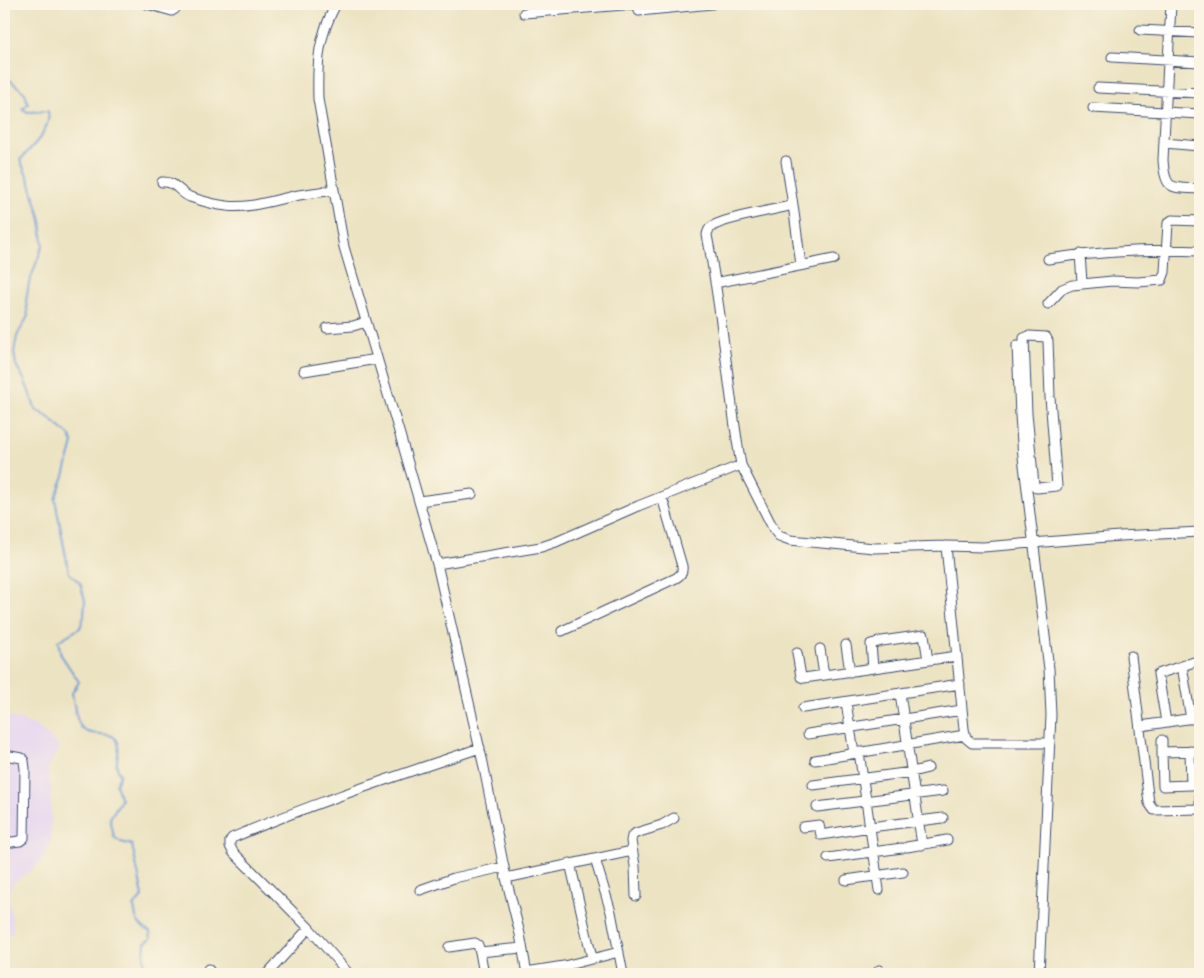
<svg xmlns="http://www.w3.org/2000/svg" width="1204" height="978" font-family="'Shantell Sans',sans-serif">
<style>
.built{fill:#e4d3f2}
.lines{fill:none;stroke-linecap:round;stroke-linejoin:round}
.stream{stroke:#6c9cd5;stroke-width:2}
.minor-casing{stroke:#3a4a6d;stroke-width:11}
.minor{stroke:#fff;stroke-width:9}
</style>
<rect width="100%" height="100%" fill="#fcf5e5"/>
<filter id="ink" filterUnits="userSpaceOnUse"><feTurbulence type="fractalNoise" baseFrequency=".02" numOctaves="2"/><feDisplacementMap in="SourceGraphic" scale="10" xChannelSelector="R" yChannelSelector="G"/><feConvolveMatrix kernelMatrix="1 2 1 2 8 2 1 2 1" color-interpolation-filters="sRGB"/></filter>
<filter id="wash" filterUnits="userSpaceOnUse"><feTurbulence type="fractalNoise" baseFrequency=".0096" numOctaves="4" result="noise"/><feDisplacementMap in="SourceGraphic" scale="20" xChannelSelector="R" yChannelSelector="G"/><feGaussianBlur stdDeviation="1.12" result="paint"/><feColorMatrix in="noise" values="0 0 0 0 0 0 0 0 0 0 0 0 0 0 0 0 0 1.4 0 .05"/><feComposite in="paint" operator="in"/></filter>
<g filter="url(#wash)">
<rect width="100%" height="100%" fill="#ece3c2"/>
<path class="built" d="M4,715L35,725L60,747L47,770L51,791V840L43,858L33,869L13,883L8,894L14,933L4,935Z"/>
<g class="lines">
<path class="stream" d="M4,75L25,93L28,104L22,109L28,112L48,111C52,129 31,148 20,160L29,180L41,220L43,245L29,283L26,301L28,316L17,336L14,352L16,365L24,379L36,410L48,417L69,435L73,443L64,476L55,499L69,573L80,583L85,600L84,616L80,628L58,641L61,655L79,682L72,693C74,703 75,719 81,727C91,739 109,729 117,740C122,749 115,758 117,767C117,769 119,772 120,774L116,784L121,800L110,818L114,837L121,842L132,845L143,896L134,906C136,921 137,924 150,932L151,938L145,942L143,968L138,967L136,974"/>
</g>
</g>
<g filter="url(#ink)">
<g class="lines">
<defs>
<path id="minor" d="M147,4L172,11L175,9L176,4
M336,4C318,38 317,60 318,99L344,247L400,435L437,564L483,763L506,878L520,934L527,974
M639,4V11L712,4
M1171,4L1163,160C1165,192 1172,187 1200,189
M524,13L636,4
M1140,30L1200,33
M1112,57L1200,62
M1098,88L1200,93
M1093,108L1200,114
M1164,143L1200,146
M162,182C176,181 178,192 190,197C202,201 215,205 227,206C251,209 277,199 299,195C310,193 322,192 333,190
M793,205L801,265
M1080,254L1082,282
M1048,259C1098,252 1150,249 1200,251
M715,283L834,259
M1048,304L1062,289L1072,285L1112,281L1138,282L1162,280L1165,272L1168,223L1172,220L1200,221
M327,328L353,326L366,322
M1017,345L1020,415L1023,457L1049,669L1051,715L1039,974
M304,371L377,359
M1020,415L1027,414L1024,338L1029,336L1046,337L1048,341L1050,397L1057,486L1037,488L1034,485L1027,414
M741,465C728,389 722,311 707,235C707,233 709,229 710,228C720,218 777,210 793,205L786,161
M419,501L472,494
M946,546L964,729L966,738L972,743H1050
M437,564L541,547L556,542L638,506L741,465L774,530L779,536L790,540L874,548L946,546L983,547L1120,536L1200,532
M562,631L676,578C681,575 683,572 682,566L662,497
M846,645L850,672
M820,649L824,675
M797,653L801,677L804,678L957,656
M1131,656L1149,803L1154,810L1200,809
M1182,666L1191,719
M873,668L871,644L882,641L924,635L928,660
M900,693L922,845
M846,702L854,753
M803,708L960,684
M1166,722L1158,674L1200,660
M1141,726L1200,717
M808,734L962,710
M1162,740V752
M1190,751L1191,785L1199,784
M859,752L879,890
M4,755L22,758L24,761L25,769L24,838L20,841L4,843
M815,760L965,735
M1200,784V805
M813,785L912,772L928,768
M1191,785L1163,786L1162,752L1200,751
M817,807L943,791
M803,827L819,825L821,835L870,827L943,818
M907,847L947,840
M828,858L902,848
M595,859L611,912L623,974
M570,863L592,958
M506,878L632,851
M846,880L903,872
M420,890L454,878L504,867
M636,896L635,866L631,841L632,836L636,833L662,825L674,818
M449,947L475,943L478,945L480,952
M208,969L212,974
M879,970L880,974
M526,972L564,966L619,952
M267,974L309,928
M349,974L309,928L233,852L230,846V841L232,838C313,803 397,776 480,748
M484,974L480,952L522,948"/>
</defs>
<use href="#minor" class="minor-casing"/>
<use href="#minor" class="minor"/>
</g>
</g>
<rect width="1204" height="978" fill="none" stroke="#fcf5e5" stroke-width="20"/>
</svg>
